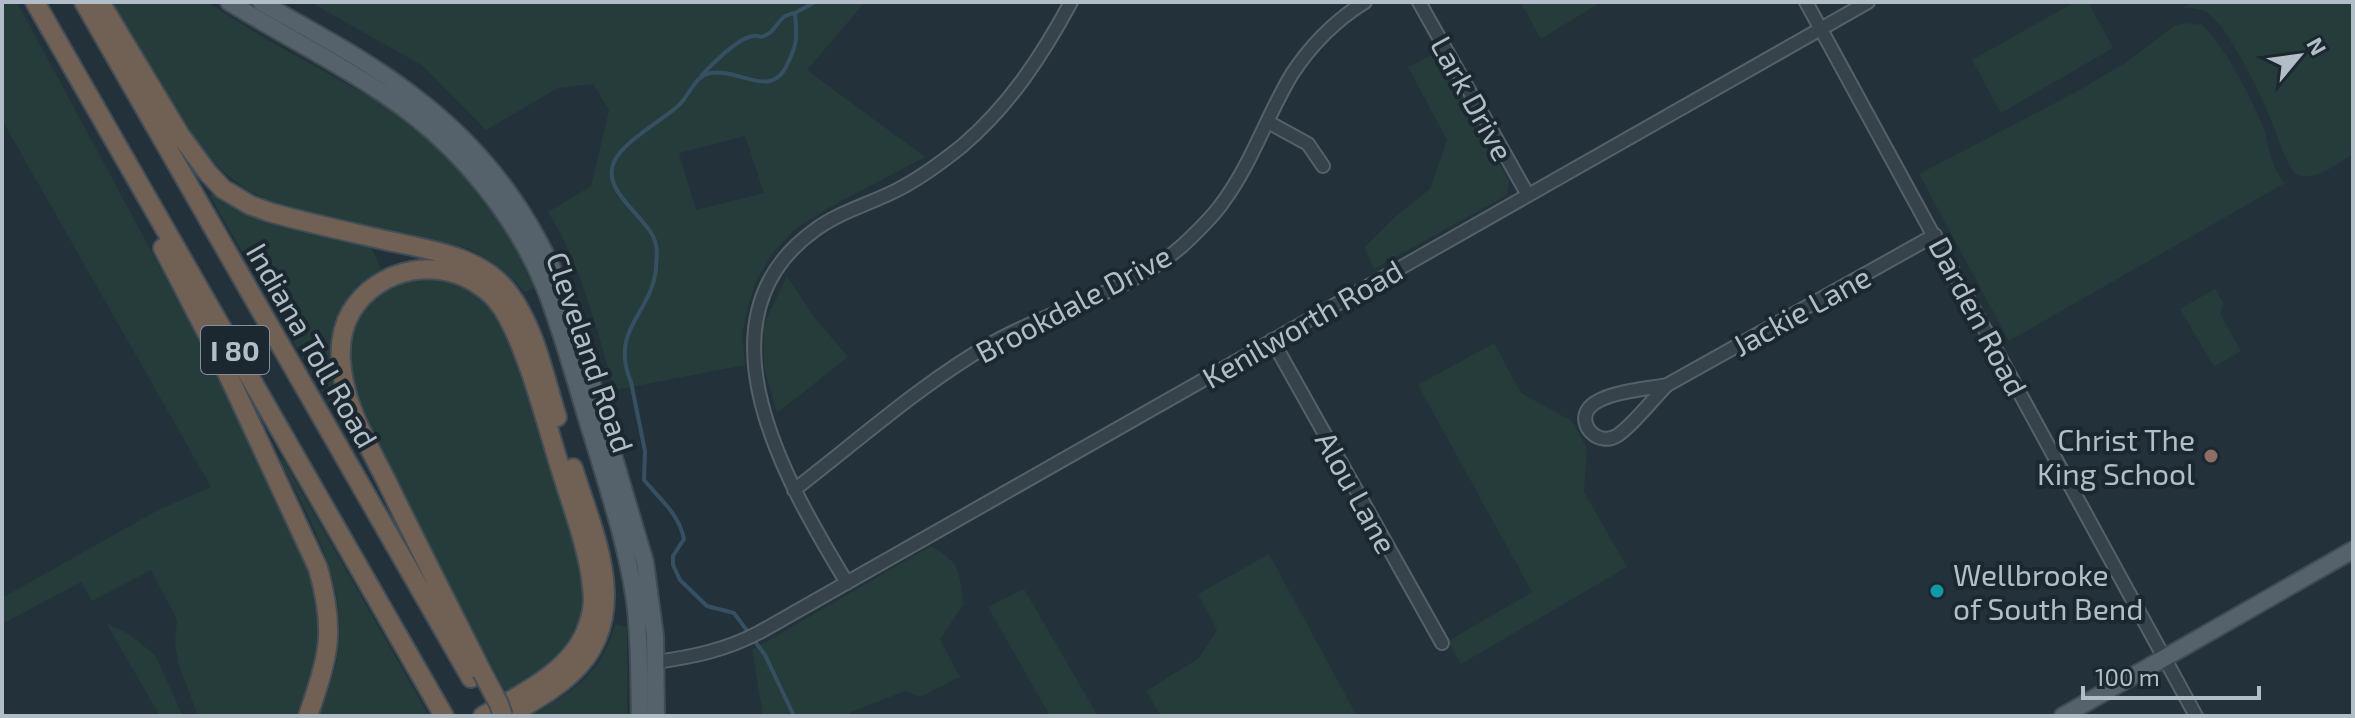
<svg xmlns="http://www.w3.org/2000/svg" width="2355" height="718" font-family="'Exo 2',sans-serif">
<style>
.green{fill:#253c3a;fill-rule:evenodd}
.lines{fill:none;stroke-linecap:round;stroke-linejoin:round}
.stream{stroke:#375061;stroke-width:4}
.minor-casing{stroke:#556169;stroke-width:16}
.major-casing{stroke:#404c54;stroke-width:20}
.highway-casing{stroke:#424e56;stroke-width:22}
.minor{stroke:#37434b;stroke-width:12}
.major{stroke:#55626b;stroke-width:16}
.highway{stroke:#716054;stroke-width:18}
.highway-bridge-casing{stroke:#424e56;stroke-width:22;stroke-linecap:butt}
.highway-bridge{stroke:#716054;stroke-width:18}
.education-dot{fill:#8d6e63;stroke:#1c2830;stroke-width:3}
.culture-dot{fill:#0f9aa8;stroke:#1c2830;stroke-width:3}
.labels{text-anchor:middle;dominant-baseline:central;stroke-width:8;stroke-linejoin:round;paint-order:stroke}
.shield{fill:#1c2830;stroke:#85919a;stroke-width:2}
.shield-label{font-size:28px;font-weight:bold;fill:#b2bec7}
.street-label{font-size:30px;fill:#b2bec7;stroke:#1c2830}
.poi-label{font-size:30px;fill:#b2bec7;stroke:#1c2830;text-anchor:end}
</style>
<rect width="100%" height="100%" fill="#23313b"/>
<path class="green" d="M2,2H17L203,347L307,563C311,575 317,587 319,600C326,641 310,678 296,716H198L178,663L175,641L177,620L151,570L92,601L81,582L2,624V598L158,510L211,487L2,120Z
M112,2H207L269,41L378,101L440,150L475,189L496,216L514,246L534,288L524,292C507,271 491,259 467,248L286,207C247,194 220,174 196,141Z
M310,2H865L807,70L925,157L830,207L794,230L772,254L757,279L749,303L742,333L745,365L615,390C596,330 582,266 548,212L591,186L609,110L593,84L558,88L486,130L423,66ZM745,136L764,193L696,210L679,153Z
M1520,2H1601L1541,39Z
M2075,2H2088L2113,48L2001,113L1972,60Z
M2192,2H2353V154C2334,165 2317,182 2295,174C2283,158 2280,141 2272,123C2263,98 2227,24 2206,12C2199,8 2190,8 2182,8Z
M2184,23L2202,25C2221,39 2257,108 2265,132C2271,153 2270,165 2285,183L2009,341L1919,174L2076,92L2125,63L2174,26Z
M1439,51L1509,181L1507,195L1374,269L1364,248L1396,216L1430,189L1447,140L1408,67Z
M215,193L370,245L381,269C303,320 331,384 363,453L359,455L210,196Z
M787,276L814,317L848,357L777,413L764,367L763,326Z
M415,277C438,278 465,277 483,296C490,304 499,316 504,325C524,365 534,410 547,452C561,496 583,547 585,593C585,602 584,614 581,623C568,657 535,673 506,692L462,612L360,405C349,373 343,341 364,310C369,302 376,293 385,288C394,284 405,281 415,277Z
M2215,289L2224,304L2220,313L2241,351L2214,367L2180,309Z
M1494,343L1521,393L1572,421L1587,448L1584,492L1627,567L1461,664L1448,641L1532,592L1418,385Z
M283,459L423,705L429,716H319C327,693 337,669 339,645C346,579 308,517 280,460Z
M931,546C962,564 958,571 964,604L940,639L960,677L920,697L905,691L849,713L850,716H763L752,650Z
M1269,554L1357,716H1161L1146,691L1199,658L1217,630L1198,594Z
M1024,589L1098,716H1050L988,607Z
M106,623L129,634L155,655L183,716H160Z
M615,624L627,627V716H530C574,690 601,676 615,624Z"/>
<g class="lines">
<path class="stream" d="M702,75C712,64 738,38 753,36C762,34 757,40 766,35C779,29 776,16 795,13
M794,716L765,655L734,613L707,606L680,580L673,565V556L684,539C679,514 660,499 644,480L645,451L631,382C609,329 651,315 656,269C656,261 658,252 656,245C652,219 600,193 614,162C623,142 661,121 678,106C690,96 694,75 711,73C738,68 771,100 787,65C798,43 797,37 795,13L815,2"/>
<defs>
<path id="minor" d="M1419,2L1528,195
M1806,2L2196,716
M1268,122L1308,144L1323,166
M1272,340L1442,643
M1667,385C1653,399 1632,426 1618,435C1599,448 1576,425 1589,408C1602,392 1647,389 1667,385L1935,235
M794,490C859,440 922,383 994,342C1054,308 1129,293 1182,246C1196,233 1212,218 1223,202C1252,163 1267,115 1292,74C1311,45 1336,20 1365,2
M847,583C788,485 689,320 815,230C839,212 870,204 897,190C919,179 942,162 962,146C1009,106 1042,56 1071,2
M655,662C693,657 726,650 760,632L1868,2"/>
<path id="major" d="M229,2C297,44 373,79 433,132C480,174 521,229 545,288C564,336 577,388 593,438C609,491 627,546 635,601C640,639 639,678 640,716
M261,2C312,32 366,59 412,95C491,154 541,228 573,320L645,562L655,636L656,716
M2063,716L2353,550"/>
<path id="highway" d="M35,2L444,716
M84,2L471,678
M100,2L180,135L208,173L223,189L250,205L269,212C304,222 340,230 376,238C420,249 479,253 508,292C535,327 544,376 557,417
M163,248L223,364L318,568C336,632 329,654 308,716
M482,672C450,608 418,546 387,482C371,450 351,417 344,382C339,359 339,333 351,312C379,266 442,256 483,288C493,295 501,305 507,316C529,356 545,419 559,464C570,501 589,549 592,587C594,600 592,616 587,628C572,671 520,695 483,716
M520,709C537,699 556,688 571,674C634,616 594,536 573,468"/>
</defs>
<use href="#minor" class="minor-casing"/>
<use href="#major" class="major-casing"/>
<use href="#highway" class="highway-casing"/>
<use href="#minor" class="minor"/>
<use href="#major" class="major"/>
<use href="#highway" class="highway"/>
<defs>
<path id="highway-bridge" d="M482,672L499,704L503,716"/>
</defs>
<use href="#highway-bridge" class="highway-bridge-casing"/>
<use href="#highway-bridge" class="highway-bridge"/>
</g>
<circle class="education-dot" cx="2211" cy="456" r="8"/>
<circle class="culture-dot" cx="1937" cy="591" r="8"/>
<g class="labels">
<rect class="shield" x="201" y="326" width="68" height="48" rx="6"/>
<g class="shield-label">
<text x="235" y="350">I 80</text>
</g>
<g class="street-label">
<text transform="translate(1473 98) rotate(61)">Lark Drive</text>
<text transform="translate(1073 303) rotate(-28)">Brookdale Drive</text>
<text transform="translate(1801 310) rotate(-29)">Jackie Lane</text>
<text transform="translate(1979 316) rotate(62)">Darden Road</text>
<text transform="translate(1302 323) rotate(-30)">Kenilworth Road</text>
<text transform="translate(313 345) rotate(60)">Indiana Toll Road</text>
<text transform="translate(591 352) rotate(71)">Cleveland Road</text>
<text transform="translate(1357 492) rotate(61)">Alou Lane</text>
</g>
<g class="poi-label">
<text x="2195" y="439">Christ The<tspan x="2195" dy="34">King School</tspan></text>
<text x="1953" y="574" text-anchor="start">Wellbrooke<tspan x="1953" dy="34">of South Bend</tspan></text>
</g>
</g>
<rect width="2355" height="718" fill="none" stroke="#b2bec7" stroke-width="8"/>
<g transform="translate(2299 56) rotate(61)" stroke="#1c2830" stroke-width="6" paint-order="stroke">
<path d="M0-6L14 30L0 20L-14 30Z" fill="#b2bec7"/>
<text y="-12" font-size="22" font-weight="bold" text-anchor="middle" fill="#b2bec7">N</text>
</g>
<path d="M2083 686v12h176v-12" fill="none" stroke="#b2bec7" stroke-width="4"/>
<text x="2095" y="686" font-size="24" fill="#b2bec7" stroke="#1c2830" stroke-width="6" paint-order="stroke">100 m</text>
</svg>
